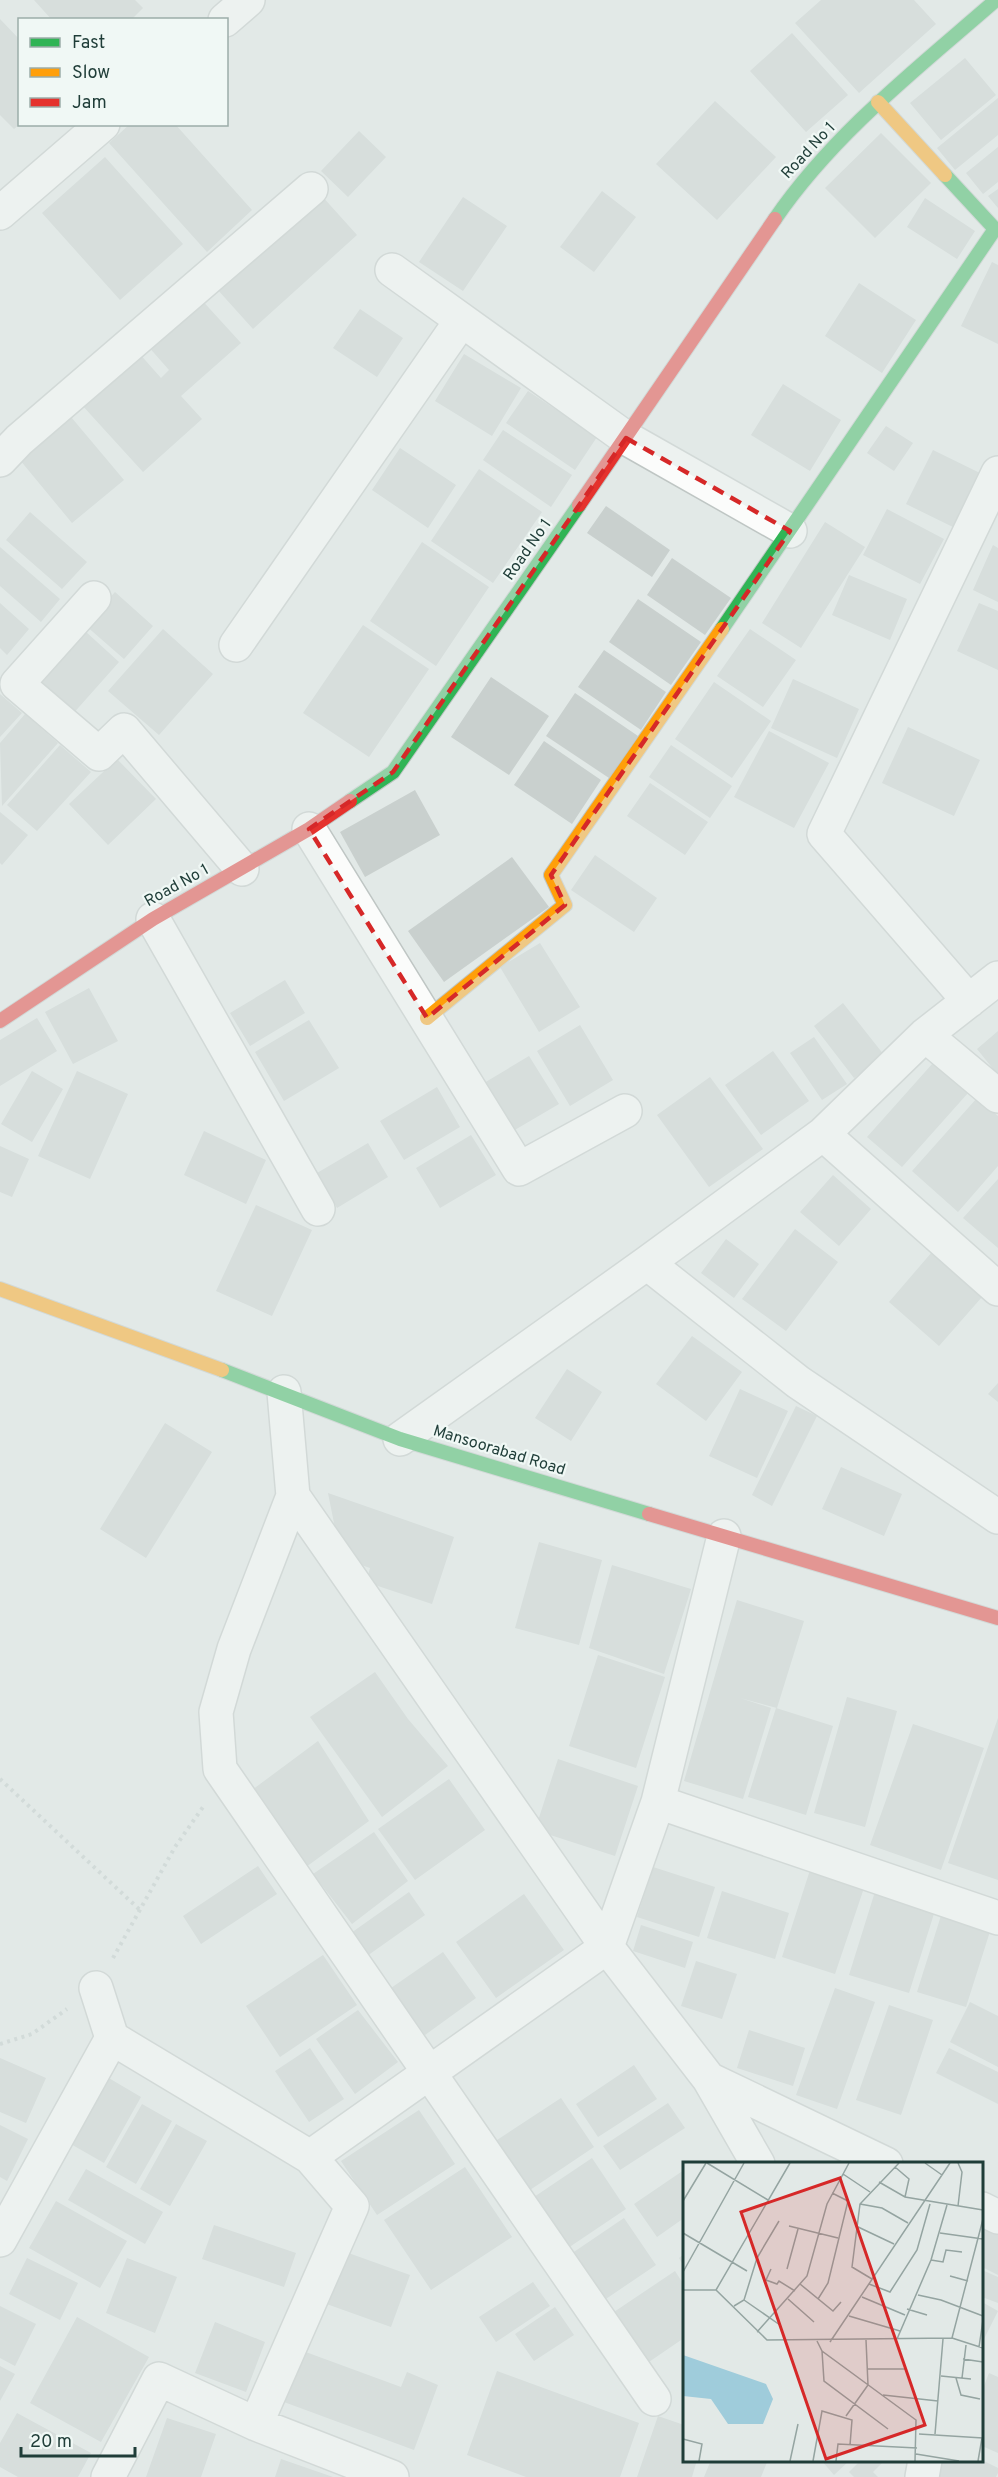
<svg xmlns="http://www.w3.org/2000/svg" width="998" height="2477" font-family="Overpass,sans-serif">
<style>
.building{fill:#c9d0ce}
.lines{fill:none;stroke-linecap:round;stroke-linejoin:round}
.street-casing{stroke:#bfc6c4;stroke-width:36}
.fast-casing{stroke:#bec6c4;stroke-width:16}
.slow-casing{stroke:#bec6c4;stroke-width:16}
.jam-casing{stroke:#bec6c4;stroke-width:16}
.path{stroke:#bfc9c8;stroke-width:4;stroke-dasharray:3 4.5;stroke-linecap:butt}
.street{stroke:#fbfcfb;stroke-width:33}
.fast{stroke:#30b455;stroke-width:14}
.slow{stroke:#ff9f0a;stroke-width:14}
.jam{stroke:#e5322d;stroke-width:14}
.marked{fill:none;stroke:#d62828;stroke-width:4.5;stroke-dasharray:12 8;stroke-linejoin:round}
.labels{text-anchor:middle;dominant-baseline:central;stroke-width:4.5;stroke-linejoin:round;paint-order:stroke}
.street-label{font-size:16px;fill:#1f3d38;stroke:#f0f8f5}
.inset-road{fill:none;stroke:#94a4a1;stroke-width:1.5}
.view{fill:#d62828;fill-opacity:0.15;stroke:#d62828;stroke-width:3}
.inset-edge{fill:none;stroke:#1f3d38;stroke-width:3}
</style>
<rect width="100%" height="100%" fill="#e2e9e7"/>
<path class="building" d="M34,0H135L143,8L131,20H52Z
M821,0H914L936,24L859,93L795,23Z
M0,19L20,40V124L14,129L0,115Z
M792,33L848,95L806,132L750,71Z
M965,58L996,95L941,140L910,103Z
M998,98V135L955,170L937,148Z
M715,101L776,157L717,220L656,164Z
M130,124H175L252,210L207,252L109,143Z
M359,131L386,157L348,197L321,171Z
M881,133L931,183L875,238L825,188Z
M998,147V182L983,194L966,173Z
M105,157L183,244L120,300L42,213Z
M998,189V208L988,196Z
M602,191L636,217L594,272L560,247Z
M321,195L357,235L253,329L217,289Z
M463,197L507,226L463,291L419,262Z
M925,198L975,231L957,259L907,227Z
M992,262L998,265V344L961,326Z
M859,283L916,320L882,373L825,336Z
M199,297L241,343L181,396L202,419L143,472L81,404L138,352L161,378L169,370L147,345Z
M360,309L403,338L377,377L333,348Z
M464,354L521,388L492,436L435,401Z
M783,384L841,420L810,471L751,435Z
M528,391L597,437L575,470L506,423Z
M66,411L124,480L72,523L15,454Z
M886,426L913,443L894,471L867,453Z
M503,430L572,475L551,507L483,460Z
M400,448L456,485L428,528L372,490Z
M933,450L984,475L957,529L906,504Z
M479,469L542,512L493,583L431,541Z
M606,506L670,550L652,577L587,533Z
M887,509L944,539L920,584L863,555Z
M30,512L87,562L62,589L6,540Z
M825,522L865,547L801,648L762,623Z
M422,542L489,587L436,666L370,621Z
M993,545L998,548V602L973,590Z
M0,547L60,599L41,622L0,586Z
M672,558L731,598L705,635L647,595Z
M849,575L907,599L890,640L832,615Z
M115,592L153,626L124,659L85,625Z
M638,599L701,642L671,685L609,642Z
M0,603L29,629L7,655L0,648Z
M979,603L998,611V670L957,651Z
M363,625L429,669L369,757L303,713Z
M163,629L213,674L159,735L108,691Z
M750,629L796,660L763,707L717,676Z
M85,631L119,662L71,716L36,685Z
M604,650L666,692L641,730L578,687Z
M491,677L549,716L509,775L451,737Z
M793,679L859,709L837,758L771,728Z
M714,682L771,721L732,778L675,739Z
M575,693L638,736L609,778L546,736Z
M0,694L22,713L0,737Z
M25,714L58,743L2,806L0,743Z
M908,727L980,760L954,816L882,783Z
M769,731L829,763L794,828L734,797Z
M544,741L601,780L572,824L514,785Z
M60,745L91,772L37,831L7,805Z
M671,745L732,786L710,818L649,777Z
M117,759L156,799L108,845L69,804Z
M650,783L708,822L685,855L627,816Z
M415,790L440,835L365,877L340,832Z
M0,812L28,835L2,865L0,863Z
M595,855L657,898L634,932L571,890Z
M512,857L549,907L444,982L408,931Z
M540,943L580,1007L539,1032L500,967Z
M285,980L305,1013L250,1046L230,1013Z
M89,988L118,1041L73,1064L45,1012Z
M843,1003L884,1055L854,1078L814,1026Z
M37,1018L57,1051L0,1086V1040Z
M309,1020L339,1068L284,1101L255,1052Z
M580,1025L613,1080L570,1106L537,1051Z
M998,1031V1075L977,1049Z
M814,1037L847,1084L822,1100L790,1053Z
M773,1051L809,1101L761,1135L725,1085Z
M529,1056L559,1104L513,1131L484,1083Z
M933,1063L968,1093L902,1167L867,1137Z
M32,1071L63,1089L32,1142L1,1124Z
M77,1071L128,1094L90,1179L38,1156Z
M710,1077L763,1149L709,1187L657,1115Z
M437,1087L460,1127L404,1160L380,1121Z
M977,1098L998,1116V1166L958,1212L912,1171Z
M204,1131L266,1160L246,1204L184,1175Z
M471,1135L496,1175L440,1208L416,1168Z
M368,1143L388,1177L337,1208L317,1173Z
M0,1146L29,1159L12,1197L0,1192Z
M833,1175L871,1209L839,1246L800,1212Z
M998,1179V1248L963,1218Z
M256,1205L312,1230L272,1316L216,1291Z
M795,1229L838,1262L786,1331L742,1299Z
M726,1239L759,1264L734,1298L701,1273Z
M938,1245L989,1289L939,1346L889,1302Z
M692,1336L742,1372L706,1421L656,1384Z
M567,1369L602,1392L571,1441L535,1418Z
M998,1383V1402L988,1394Z
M740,1389L788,1411L757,1478L709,1456Z
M796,1406L817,1416L772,1506L752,1495Z
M165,1423L212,1452L146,1558L100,1529Z
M841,1467L902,1494L884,1536L822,1509Z
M328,1493L454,1537L432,1604L366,1582L370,1568L341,1558Z
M539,1542L602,1560L579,1645L515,1628Z
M612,1565L691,1589L664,1674L589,1648Z
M737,1600L804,1621L777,1708L740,1698L771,1708L743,1799L684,1781Z
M598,1655L665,1677L636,1768L569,1746Z
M375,1672L408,1719L448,1766L382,1817L310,1717Z
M847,1697L897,1711L865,1827L814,1813Z
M776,1708L833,1726L806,1815L748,1797Z
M998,1718V1880L948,1863Z
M913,1724L984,1748L941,1870L870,1845Z
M318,1741L369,1821L306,1867L248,1793Z
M558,1759L638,1786L615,1856L535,1830Z
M449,1779L485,1830L415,1880L378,1829Z
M374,1832L408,1881L352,1924L313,1874Z
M258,1866L277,1894L201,1944L183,1916Z
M653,1867L715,1887L699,1937L637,1917Z
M811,1867L865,1885L835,1974L782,1957Z
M878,1882L938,1901L909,1993L849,1975Z
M722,1891L789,1913L775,1959L707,1938Z
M409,1892L425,1915L367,1956L351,1933Z
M524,1894L564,1950L496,1998L456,1942Z
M944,1906L993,1922L966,2007L917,1992Z
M641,1925L693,1942L685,1968L633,1951Z
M443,1952L476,1998L425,2035L391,1988Z
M323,1955L357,2005L280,2057L246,2006Z
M696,1961L737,1974L722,2019L681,2006Z
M835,1988L875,2002L837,2109L796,2095Z
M970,2002L998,2016V2067L950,2042Z
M889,2005L933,2020L901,2115L856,2100Z
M358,2010L398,2062L355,2094L316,2039Z
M749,2030L805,2048L793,2086L737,2068Z
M310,2048L344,2099L309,2122L275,2071Z
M949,2048L998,2072V2104L936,2073Z
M0,2058L46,2078L26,2123L0,2112Z
M634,2065L657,2099L598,2137L576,2104Z
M107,2077L141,2097L104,2163L69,2143Z
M561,2098L594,2147L524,2194L491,2144Z
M668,2103L685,2128L620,2170L603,2146Z
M142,2104L172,2121L136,2184L106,2167Z
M419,2110L455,2164L377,2215L341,2161Z
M176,2124L207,2141L170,2206L140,2189Z
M0,2125L28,2139L7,2181L0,2177Z
M592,2158L626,2209L568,2248L534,2197Z
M465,2167L512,2237L431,2290L384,2220Z
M86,2169L163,2212L145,2244L68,2200Z
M684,2170V2218L657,2237L634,2204Z
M56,2201L127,2241L100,2288L29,2248Z
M624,2218L656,2265L594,2307L562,2260Z
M982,2221L998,2229V2275L982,2267Z
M214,2225L296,2253L284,2287L202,2259Z
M340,2250L410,2275L391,2327L321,2302Z
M684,2254V2267L679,2258Z
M27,2258L78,2283L60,2320L9,2294Z
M127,2258L177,2277L155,2333L106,2313Z
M982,2270L998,2277V2303L982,2297Z
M675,2271L684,2285V2338L643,2366L608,2316Z
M533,2282L550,2306L496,2342L479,2317Z
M982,2302L998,2311L982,2343Z
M0,2306L36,2324L15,2366L0,2358Z
M555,2307L574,2335L534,2361L515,2334Z
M77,2317L149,2357L101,2442L30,2403Z
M215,2322L265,2342L246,2392L195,2373Z
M303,2351L401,2387L407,2372L438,2385L414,2450L284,2402Z
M0,2366L15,2374L0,2401Z
M497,2371L639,2423L620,2477H526L467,2455Z
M989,2373L998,2377V2453L982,2446V2391Z
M17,2413L91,2453L78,2477H18L0,2467V2443Z
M658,2416L684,2425V2460H697L692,2477H637Z
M167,2418L216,2434L201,2477H146Z
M281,2459L333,2477H275Z
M711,2460H768L761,2477H704Z
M821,2460H850L834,2475Z
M861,2460H885L873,2472L878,2477H854L849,2472Z
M942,2460H982L998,2468V2473L996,2477H934Z"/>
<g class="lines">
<defs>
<path id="street" d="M225,20L248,0
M0,213L103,124
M392,270L626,438L790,531
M0,460L19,440L311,189
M94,598L17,684L99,754L124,730L242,869
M236,645L461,321
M309,829L519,1169L625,1111
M153,919L318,1209
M969,1001L824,834L998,473
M925,1035L998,1096
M823,1134L998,1289
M647,1263L798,1382L998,1517
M284,1392L293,1496L607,1947L709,2079L758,2164
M400,1439L647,1263L823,1134L925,1035L998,978
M293,1496L234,1649L216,1712L220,1769L654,2399
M658,1802L998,1918
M96,1988L112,2038
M709,2079L886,2164
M310,2157L607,1947L658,1802L724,1536
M982,2209L998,2217
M0,2240L112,2038L310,2157L352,2206L256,2424
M108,2477L159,2379L256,2424L392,2477
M922,2477L925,2460"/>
<path id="fast" d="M775,219C834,133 918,68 996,0
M722,629L995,229L945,175
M350,801L393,772L579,505
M222,1370L400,1439L649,1514"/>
<path id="slow" d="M878,102L945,175
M427,1018L565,905L551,875L722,629
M0,1289L222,1370"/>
<path id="jam" d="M579,505L775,219
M0,1021L153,919L309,829L350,801
M649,1514L998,1618"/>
</defs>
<use href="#street" class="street-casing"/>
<use href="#fast" class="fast-casing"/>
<use href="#slow" class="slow-casing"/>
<use href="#jam" class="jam-casing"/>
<path class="path" d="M0,1779L141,1911
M113,1958L175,1847L203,1807
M0,2044L32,2034L67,2009"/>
<use href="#street" class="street"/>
<use href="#fast" class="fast"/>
<use href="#slow" class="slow"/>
<use href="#jam" class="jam"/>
</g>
<path d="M0 0H998V2477H0ZM626,438L790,531L551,875L565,905L427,1018L309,829L393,772Z" fill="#e2e9e7" fill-opacity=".55" fill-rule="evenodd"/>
<path class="marked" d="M626,438L790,531L551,875L565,905L427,1018L309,829L393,772Z"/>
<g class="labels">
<g class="street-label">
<text transform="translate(809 151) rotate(-47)">Road No 1</text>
<text transform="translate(528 550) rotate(-55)">Road No 1</text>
<text transform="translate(177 886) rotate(-29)">Road No 1</text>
<text transform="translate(499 1451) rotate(17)">Mansoorabad Road</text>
</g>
</g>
<g transform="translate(683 2162)">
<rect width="300" height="300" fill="#e2e9e7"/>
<path d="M0,193L83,222L90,237L80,262H45L28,237L0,234Z" fill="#9fccdb"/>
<path class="inset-road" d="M24,1L85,38M242,1L259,13M212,5L226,17L222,35M160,12L187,30M196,20L222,35L300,48M0,39L23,1M177,42L199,46L225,61M275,44L279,10L275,1M106,64L155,76M173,64L211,82M0,71L64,109M257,71L300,77M248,98L260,100L263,88L279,90M88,107L83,118L94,122L96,119L112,129M104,107L115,67M0,110L61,1M267,114L285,119M189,117L169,105L177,42L216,1M117,122L150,149L158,140M186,122L207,130L234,88L247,42M0,128H33L84,178L269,176L300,57M33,128L107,1M235,133L258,138L300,154M179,135L222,153M105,137L131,160M135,137L145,121L165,39L149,31M61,138L97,163M51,144L61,138L74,96L96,59M224,147L244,153M166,154L217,169M74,170L124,114L144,42L166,1M269,176L300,186M214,177L248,98L264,43M134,179L139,189L233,258L232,299M147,180L267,1M296,185L300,158M139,189L141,219L205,267M280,197L300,200M185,207H223M258,214L288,217M273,216L278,233L297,237M279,216L283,183M200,233L255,239M163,254L185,223L183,178M236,272L300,276M252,272L260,177M0,277L19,282L16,299M233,292L276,299M107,299L115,262M130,299L139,249L169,258L167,283M153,299L155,282L234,286M295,299L299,276"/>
<path class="view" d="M157,16L242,263L143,297L58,50Z"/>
<rect width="300" height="300" class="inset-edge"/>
</g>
<rect x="18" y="18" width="210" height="108" fill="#f0f8f5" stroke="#9cada9" stroke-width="1.5"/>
<rect x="30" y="38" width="30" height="9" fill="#30b455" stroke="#9cada9" stroke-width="1.5"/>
<text x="72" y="48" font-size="18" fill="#1f3d38">Fast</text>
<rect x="30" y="68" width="30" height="9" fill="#ff9f0a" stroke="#9cada9" stroke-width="1.5"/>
<text x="72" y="78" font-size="18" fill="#1f3d38">Slow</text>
<rect x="30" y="98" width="30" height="9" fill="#e5322d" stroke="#9cada9" stroke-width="1.5"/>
<text x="72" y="108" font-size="18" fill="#1f3d38">Jam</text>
<path d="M21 2447v9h114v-9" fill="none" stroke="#1f3d38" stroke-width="3"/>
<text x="30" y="2447" font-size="18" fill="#1f3d38" stroke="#f0f8f5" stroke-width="4.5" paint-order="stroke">20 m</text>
</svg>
